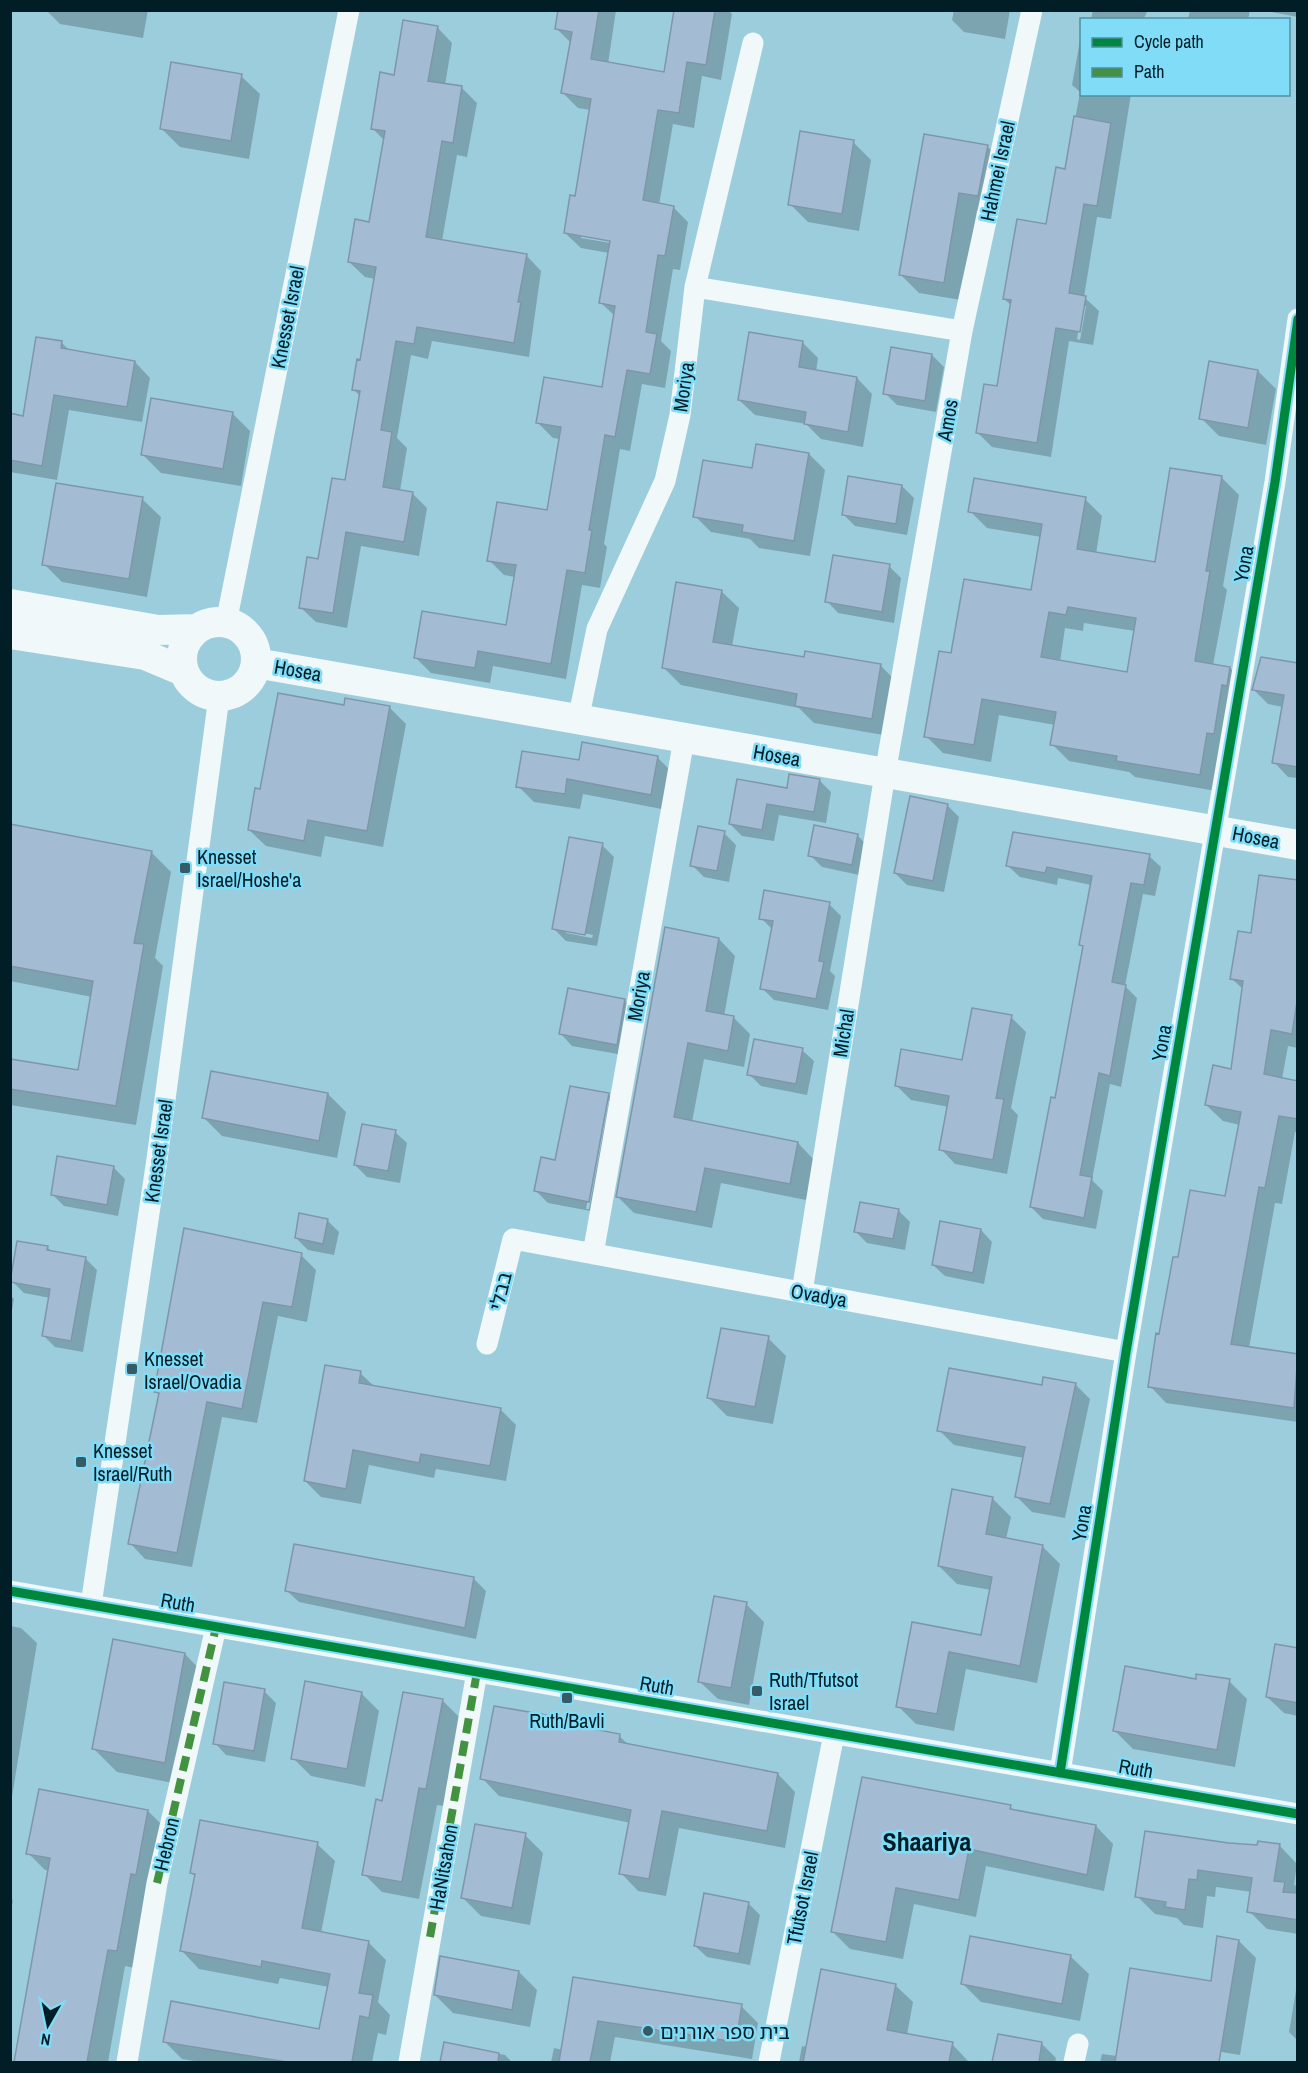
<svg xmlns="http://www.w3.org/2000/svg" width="1308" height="2073" font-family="'Archivo Narrow','Noto Sans Hebrew',sans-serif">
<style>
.shadow{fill:#0003;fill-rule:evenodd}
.building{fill:#a4bcd3;stroke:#7f96a8;stroke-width:1.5;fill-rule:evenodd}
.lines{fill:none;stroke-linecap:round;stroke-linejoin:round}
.street{stroke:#f0f8fa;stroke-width:21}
.secondary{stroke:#f0f8fa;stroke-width:30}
.quiet{stroke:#42923f;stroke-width:8;stroke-dasharray:15 8;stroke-linecap:butt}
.cycleway-casing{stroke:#81dcf7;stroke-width:13}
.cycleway{stroke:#00873e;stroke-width:9}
.poi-dot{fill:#375b66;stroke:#81dcf7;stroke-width:2}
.labels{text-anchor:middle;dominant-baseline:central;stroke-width:5;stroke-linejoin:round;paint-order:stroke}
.street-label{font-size:20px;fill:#011e26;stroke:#81dcf7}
.poi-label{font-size:20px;fill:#011e26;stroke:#81dcf7;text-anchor:start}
.district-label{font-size:26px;font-weight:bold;fill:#011e26;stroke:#81dcf7}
</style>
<rect width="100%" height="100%" fill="#9ccddc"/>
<path class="shadow" d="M46,10H148L143,38L60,24Z
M560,10H616L608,64L665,73L676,10H728L732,14L721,80L702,76L694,128L673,124L659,205L673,207L688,222L680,270L673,269L661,341L671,351L665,388L642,384L630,451L620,449L604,544L607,547L600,588L582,585L566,679L493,666L490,683L431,673L416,658L507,627L515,577L504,575L489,560L548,512L560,439L553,438L538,423L603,388L615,316L601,303L609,253L581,248L565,233L576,198L590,110L578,108L563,93L571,43L557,29ZM581,235L617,241V244L581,238Z
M954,10H1010L1005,39L964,32L952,20Z
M1093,10H1148L1143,20H1091Z
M1190,10H1250L1248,20H1188Z
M1261,10H1298V17Z
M437,27L452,43L445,85L462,88L477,103L467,157L457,155L442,241L526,255L541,271L529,357L432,341L428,359L411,355L397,438L407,448L400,491L412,493L427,508L419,556L361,546L347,628L316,622L300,607L347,482L361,397L353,389L361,361L375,279L365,277L349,262L371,224L385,141L372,128L395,76Z
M1082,29V94H1131L1111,219L1097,217L1084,297L1099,311L1093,345L1069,341L1051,457L992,447L978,433L998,387L1012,306L1004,299L1048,226L1066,170L1080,92L1072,85ZM1082,306H1086L1080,340L1077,339Z
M241,76L260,94L249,159L180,147L162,129Z
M853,142L871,160L859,231L808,222L790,204Z
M987,146L1005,164L996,214L977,210L961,300L919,293L901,275Z
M61,342L70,351L135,362L150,378L142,422L69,410L57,480L10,472V415L24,417Z
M803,343L818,358L816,372L857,378L872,394L863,447L821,439L806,424L755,415L739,400Z
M932,355L944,367L936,412L897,405L885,393Z
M1258,371L1276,389L1266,445L1219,436L1201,418Z
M232,413L250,431L241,486L161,473L143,455Z
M809,454L825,470L810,556L759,548L750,539L711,532L695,516L754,470Z
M1222,478L1239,495L1223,586L1227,590L1213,665L1230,668L1247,685L1216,791L1135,777L1129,772L1069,761L1052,744L1055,725L999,715L991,762L943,753L926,736L953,655L1032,592L1041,537L987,528L970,511L1085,499L1102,516L1096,554L1156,564ZM1084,623L1135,631L1128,674L1060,662L1065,628L1083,631Z
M902,486L914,498L907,535L855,526L843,514Z
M142,499L161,517L147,597L62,582L44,564Z
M889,566L901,578L894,623L838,613L827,601Z
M721,591L739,608L732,646L805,659L881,666L898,683L889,736L814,723L799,708L681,685L664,668Z
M1298,665V778L1288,777L1274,762L1283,707L1268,704L1254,690Z
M345,707L390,708L406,724L383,847L325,836L321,857L266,846L249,830L261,791Z
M657,757L673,773L667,810L583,794L580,809L534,802L518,786L580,761Z
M819,780L831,792L826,823L779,815L774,841L742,836L730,824L788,790Z
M947,805L959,817L944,892L907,885L895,873Z
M10,826L151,852L171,872L155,958L163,966L136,1125L10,1105V1060L79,1072L92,997L10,981Z
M724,833L736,845L729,882L704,877L692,865Z
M857,835L869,847L864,876L822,867L810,855Z
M602,845L614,857L597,946L566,941L554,929ZM566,930L593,935L592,938L566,933Z
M1149,856L1161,867L1155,896L1143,894L1125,986L1137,998L1121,1087L1110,1084L1092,1180L1103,1191L1096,1229L1043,1219L1031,1207L1056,1100L1084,948L1080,945L1091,885L1058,878L1057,885L1020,877L1008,866Z
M1298,882V1048L1288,1046L1282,1079L1298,1082V1132H1295L1282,1204L1275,1203L1249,1348L1298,1355V1422L1166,1403L1150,1386L1179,1259L1226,1198L1240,1125L1223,1121L1206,1105L1232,1070L1244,990L1232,979L1253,935Z
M829,904L841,916L830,971L835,976L828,1010L774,1000L762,988L773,930L761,918Z
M719,939L735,956L724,1016L733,1017L750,1034L744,1067L704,1059L692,1122L798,1143L814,1160L806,1200L721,1183L712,1228L634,1213L618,1197Z
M624,1000L636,1012L629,1056L572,1046L561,1034Z
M1011,1017L1026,1032L1011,1108L1018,1115L1007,1174L955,1164L941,1149L949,1107L911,1100L896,1085L963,1062Z
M802,1050L814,1061L807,1095L761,1086L749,1074Z
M328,1094L346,1112L337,1158L222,1136L204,1118Z
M608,1094L620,1106L601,1213L548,1203L536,1191ZM605,1101H609L589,1209H586Z
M395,1132L407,1143L400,1183L367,1177L355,1165Z
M113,1167L125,1179L118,1216L64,1206L52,1194Z
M898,1210L910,1222L905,1250L867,1243L855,1231Z
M327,1220L339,1232L334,1255L308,1250L296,1238Z
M981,1230L992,1242L984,1284L945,1276L933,1265Z
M47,1247L52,1252L85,1258L97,1270L83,1352L55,1347L44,1336L50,1298L24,1293L12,1281Z
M301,1255L316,1270L307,1322L278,1316L257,1423L222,1417L192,1567L145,1559L130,1543L160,1396L156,1392Z
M10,1295L14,1299L10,1322Z
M768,1338L786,1356L773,1424L727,1416L709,1398Z
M360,1373L375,1387L500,1409L516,1425L506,1481L436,1469L434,1478L369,1465L361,1504L321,1497L305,1481Z
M1075,1384L1090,1399L1065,1518L1032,1512L1017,1497L1024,1458L954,1445L939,1430L1043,1387Z
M954,1491L993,1499L1011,1517L1006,1539L1042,1546L1060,1564L1037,1683L966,1669L954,1731L916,1724L898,1706L913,1624L982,1637L991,1590L957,1584L939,1566Z
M474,1579L486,1591L476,1639L299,1602L287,1591Z
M746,1604L764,1622L749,1705L718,1699L699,1681Z
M10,1626L21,1628L37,1643L10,1809Z
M1298,1650V1716L1284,1713L1267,1697Z
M185,1654L208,1678L188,1786L117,1772L94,1749Z
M1197,1680L1229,1681L1247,1699L1235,1767L1133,1749L1115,1731Z
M264,1691L276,1703L265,1762L226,1755L215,1743Z
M361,1693L379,1711L365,1787L311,1776L293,1758Z
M442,1700L460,1718L444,1806L437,1805L419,1899L382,1892L364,1874L383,1802Z
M546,1716L552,1723L619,1736L629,1745L778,1774L795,1792L785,1848L679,1828L666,1896L638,1891L621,1873L631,1823L499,1796L482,1778Z
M1010,1807L1015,1811L1096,1826L1113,1844L1104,1891L986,1866L976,1917L914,1904L903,1959L850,1949L833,1932Z
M148,1811L165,1828L134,1968L125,1966L108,2062H15L50,1871L45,1870L28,1853Z
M525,1835L543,1853L530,1925L481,1916L463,1898Z
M317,1844L335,1861L321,1933L368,1942L386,1960L378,2002L390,2015L386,2035L378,2033L372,2062H200L182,2059L165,2042L321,2031L329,1987L280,1978L278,1984L199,1969L182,1951L196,1877L191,1873Z
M1229,1845H1279L1297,1864L1294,1885L1298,1886V1934L1267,1929L1249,1911L1252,1892L1216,1887L1215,1897L1207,1896L1203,1928L1184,1925L1177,1918L1155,1914L1137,1896Z
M10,1898L13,1900L10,1916Z
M748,1903L760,1915L750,1965L707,1957L695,1946Z
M1239,1941L1256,1958L1240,2055L1209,2050L1206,2062H1100L1102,2054L1117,2056L1212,1983Z
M1070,1956L1089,1974L1080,2021L981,2002L963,1984Z
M519,1972L537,1990L530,2027L453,2013L435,1995Z
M1298,1978V2041L1289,2032Z
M574,1979L741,2006L758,2023L752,2059L615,2037L610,2062H551L554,2048L563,2050Z
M895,1985L913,2002L907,2035L952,2044L969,2062H799L802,2046L807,2047Z
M999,2036L1042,2044L1056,2058L1055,2062H994Z
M446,2044L505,2055L512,2062H442Z"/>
<path class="building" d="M558,10H599L591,59L664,72L674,10H715L706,65L687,62L679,113L658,110L643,200L674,206L665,256L658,255L646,332L657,334L650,374L627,370L615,437L605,435L589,530H592L585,573L567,570L551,664L478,651L475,668L414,658L422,611L506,625L516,565L487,561L497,502L547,510L561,427L536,423L544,377L602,387L615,306L599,303L610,241L564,233L570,195L575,196L591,99L561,93L572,32L555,29Z
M403,20L438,26L428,81L462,86L453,143L442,141L426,237L527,254L518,302H521L514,343L417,327L414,344L396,341L381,430L392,432L383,487L413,492L404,542L346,532L333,613L299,608L307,557L318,559L332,478L345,480L360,391L352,390L357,359L360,360L376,267L348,262L355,219L369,222L385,131L371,129L380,72L394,75Z
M171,62L242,74L231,141L160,129Z
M1074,116L1111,123L1097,206L1084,204L1069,293L1086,296L1080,332L1056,328L1037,443L976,433L984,384L997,386L1011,300L1003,299L1017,219L1046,224L1056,167L1065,169Z
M800,131L854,140L842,214L788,205Z
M924,134L988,145L978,196L959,193L944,283L899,275Z
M749,332L803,341L799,367L857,377L848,432L804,424L806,412L738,400Z
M36,337L62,341L61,348L135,361L127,407L54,395L42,466L10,460V413L23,416Z
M891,347L932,354L925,401L883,394Z
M1209,361L1258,370L1248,428L1199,419Z
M151,398L233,412L223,469L141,455Z
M756,444L809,453L794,541L742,532L743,525L693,517L703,460L752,468Z
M1170,468L1222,476L1206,571H1210L1195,661L1230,667L1227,686L1222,685L1214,734L1207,733L1200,775L1116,761L1117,756L1050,745L1056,712L982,699L974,745L924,737L939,651L951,653L964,579L1031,590L1042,524L968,512L974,478L1086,497L1077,549L1155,562ZM1068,607L1136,618L1127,672L1041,657L1049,612L1066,615Z
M848,476L902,485L896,524L842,515Z
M56,483L143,497L129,579L42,565Z
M833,555L890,564L882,612L825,602Z
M676,582L722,590L713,642L804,657L805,651L881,664L872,719L795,706L797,694L662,668Z
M1261,657L1298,663V767L1272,763L1284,695L1252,690Z
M278,693L344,705L345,698L390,706L367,831L308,820L304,841L248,830L255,788L260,789Z
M582,742L658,756L651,795L567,779L565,794L516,787L522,751L579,760Z
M789,774L820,779L814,812L767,804L762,830L729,824L737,779L787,788Z
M910,796L948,804L933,881L894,873Z
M10,824L152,851L134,943L144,944L116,1106L10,1089V1059L78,1070L93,981L10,966Z
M814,825L858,834L852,865L808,856Z
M698,826L725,831L717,871L690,866Z
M1013,832L1150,854L1144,885L1131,883L1112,982L1126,985L1110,1076L1099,1073L1080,1175L1092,1177L1084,1218L1030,1207L1051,1097L1055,1098L1083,946L1079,945L1092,876L1047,867L1045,873L1006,866Z
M569,837L603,843L585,935L552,929Z
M1259,875L1298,880V995L1292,1034L1271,1030L1264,1074L1298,1081V1119L1279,1116L1265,1188L1259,1187L1231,1344L1298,1354L1294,1408L1148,1387L1156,1333L1159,1334L1173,1257H1178L1190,1190L1225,1196L1241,1112L1205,1105L1213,1065L1231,1069L1243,981L1230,979L1238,931L1251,933Z
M764,890L830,902L819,961L824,962L816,999L760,989L773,921L759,919Z
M665,927L719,938L706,1011L734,1016L728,1051L688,1043L674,1117L798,1142L790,1184L705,1168L696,1212L616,1197Z
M568,988L625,999L617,1045L559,1034Z
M972,1008L1012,1015L996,1098L1004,1099L993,1160L939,1150L949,1096L895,1086L901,1049L962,1060Z
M754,1039L803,1048L796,1084L747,1075Z
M211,1071L328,1093L319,1141L202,1118Z
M570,1086L609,1093L589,1202L534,1191L541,1157L555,1160Z
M362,1124L396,1130L388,1171L354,1165Z
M57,1156L114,1166L107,1205L51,1195Z
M860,1202L899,1209L893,1239L854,1232Z
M299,1213L328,1219L323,1244L295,1238Z
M940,1221L981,1229L973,1273L932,1265Z
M184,1228L302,1253L292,1307L263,1302L242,1409L207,1402L177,1553L128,1544L159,1393L154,1392Z
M17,1241L48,1246L47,1250L86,1257L71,1341L42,1336L50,1289L10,1282Z
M721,1328L769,1336L755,1407L707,1398Z
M325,1365L361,1371L359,1383L501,1408L490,1466L421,1454L419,1463L353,1450L346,1489L304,1481Z
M949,1368L1042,1385L1043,1377L1076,1383L1050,1504L1015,1497L1025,1447L937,1431Z
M952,1489L993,1497L986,1534L1043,1545L1020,1666L949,1652L937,1714L896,1707L912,1622L981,1635L992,1577L938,1566Z
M294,1544L474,1577L465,1628L285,1591Z
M714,1596L747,1602L731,1688L698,1682Z
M113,1639L185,1653L165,1763L92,1749Z
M1275,1644L1298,1648V1703L1266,1697Z
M1125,1666L1196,1679V1674L1230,1679L1217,1750L1113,1731Z
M305,1681L362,1692L347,1769L291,1759Z
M224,1682L265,1689L254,1751L213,1744Z
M403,1692L443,1699L426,1789L419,1788L402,1882L362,1875L376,1799L382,1801Z
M494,1706L547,1715L546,1720L620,1734L619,1742L778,1773L767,1831L662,1811L649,1879L619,1874L631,1810L480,1779Z
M862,1777L1011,1805L1010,1809L1096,1825L1087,1875L969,1849L959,1900L896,1888L886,1942L831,1932Z
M39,1789L148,1810L136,1875L131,1874L117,1951L108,1950L87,2062H14L50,1858L26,1854Z
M200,1820L318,1842L302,1928L369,1941L359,1993L373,1995L369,2018L360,2016L352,2062H287L163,2042L171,2001L319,2029L330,1974L262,1961L261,1967L180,1951L195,1874L190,1873Z
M475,1824L526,1833L512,1908L461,1898Z
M1145,1831L1229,1843L1257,1845L1258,1841L1280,1844L1274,1881L1285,1882L1283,1892L1298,1893V1920L1247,1912L1252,1878L1198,1870L1197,1880L1189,1879L1185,1910L1165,1907L1166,1902L1135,1897Z
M704,1893L749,1902L739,1954L694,1946Z
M970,1936L1071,1955L1062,2004L961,1984Z
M1217,1936L1239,1940L1219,2062H1115L1130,1968L1211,1981Z
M440,1956L519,1971L512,2010L434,1995Z
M821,1969L896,1984L887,2030L953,2042L949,2062H803Z
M573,1977L742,2004L736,2042L598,2021L590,2062H559Z
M998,2034L1042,2042L1039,2062H992Z
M444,2042L499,2053L498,2062H440Z"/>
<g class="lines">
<path class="street" d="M695,287L962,331L885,774L802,1292
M962,331L1032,10
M226,623L349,10
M578,720L597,629L665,481L680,415L695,287L753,43
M593,1254L684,739
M487,1344L513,1239L1126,1352
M10,1591L1298,1814
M91,1605L157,1159L219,697
M1060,1773L1126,1352L1275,482L1298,319
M127,2062L157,1883L216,1627
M409,2062L477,1672
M769,2062L834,1734
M1074,2062L1078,2044"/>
<path class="secondary" d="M10,604L158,630L197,629
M182 659a37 37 0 1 1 74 0a37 37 0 1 1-74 0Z
M10,634L145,655L183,671
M256,663L1298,845"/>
<path class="quiet" d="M157,1883L216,1627
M430,1937L477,1672"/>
<defs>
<path id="cycleway" d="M10,1591L1298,1814
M1060,1773L1126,1352L1275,482L1298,319"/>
</defs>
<use href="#cycleway" class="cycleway-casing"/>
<use href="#cycleway" class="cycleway"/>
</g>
<g class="poi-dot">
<rect x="179" y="862" width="12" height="12" rx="3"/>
<rect x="126" y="1363" width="12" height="12" rx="3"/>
<rect x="75" y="1456" width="12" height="12" rx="3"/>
<rect x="751" y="1685" width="12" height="12" rx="3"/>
<rect x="561" y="1692" width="12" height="12" rx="3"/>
<circle cx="648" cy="2031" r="6"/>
</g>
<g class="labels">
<g class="street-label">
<text transform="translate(997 171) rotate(-78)">Hahmei Israel</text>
<text transform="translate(287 317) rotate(-79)">Knesset Israel</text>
<text transform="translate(683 387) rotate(-82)">Moriya</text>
<text transform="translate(947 420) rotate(-80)">Amos</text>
<text transform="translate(1243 564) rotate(-80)">Yona</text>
<text transform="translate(298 670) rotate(10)">Hosea</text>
<text transform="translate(777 755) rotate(10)">Hosea</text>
<text transform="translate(1256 837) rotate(11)">Hosea</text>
<text transform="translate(638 996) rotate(-80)">Moriya</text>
<text transform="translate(843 1033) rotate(-81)">Michal</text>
<text transform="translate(1161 1043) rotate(-80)">Yona</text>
<text transform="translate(158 1151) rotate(-82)">Knesset Israel</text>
<text transform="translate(500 1291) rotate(-76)">בבלי</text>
<text transform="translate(819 1295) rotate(10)">Ovadya</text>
<text transform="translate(1081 1523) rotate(-81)">Yona</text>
<text transform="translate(178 1602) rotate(10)">Ruth</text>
<text transform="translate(657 1685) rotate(10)">Ruth</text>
<text transform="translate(1136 1768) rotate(10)">Ruth</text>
<text transform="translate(166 1844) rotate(-77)">Hebron</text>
<text transform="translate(443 1867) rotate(-80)">HaNitsahon</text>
<text transform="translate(802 1898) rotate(-79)">Tfutsot Israel</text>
</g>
<g class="poi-label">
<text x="197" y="856">Knesset<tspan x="197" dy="23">Israel/Hoshe'a</tspan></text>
<text x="144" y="1358">Knesset<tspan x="144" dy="23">Israel/Ovadia</tspan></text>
<text x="93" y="1450">Knesset<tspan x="93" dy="23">Israel/Ruth</tspan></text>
<text x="769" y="1679">Ruth/Tfutsot<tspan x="769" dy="23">Israel</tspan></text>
<text x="567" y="1720" text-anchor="middle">Ruth/Bavli</text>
<text x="660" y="2031">בית ספר אורנים</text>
</g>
<g class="district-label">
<text x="927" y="1841">Shaariya</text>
</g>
</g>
<rect width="1308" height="2073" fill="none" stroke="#011e26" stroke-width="24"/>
<rect x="1080" y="18" width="210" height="78" fill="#81dcf7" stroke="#4e90a3" stroke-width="1.5"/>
<rect x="1092" y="38" width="30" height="9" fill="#00873e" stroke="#4e90a3" stroke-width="1.5"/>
<text x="1134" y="48" font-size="18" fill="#011e26">Cycle path</text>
<rect x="1092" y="68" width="30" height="9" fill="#42923f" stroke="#4e90a3" stroke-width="1.5"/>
<text x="1134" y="78" font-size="18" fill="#011e26">Path</text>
<g transform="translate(48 2025) rotate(189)" stroke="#81dcf7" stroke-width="4.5" paint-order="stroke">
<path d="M0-4.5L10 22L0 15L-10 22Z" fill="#011e26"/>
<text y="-9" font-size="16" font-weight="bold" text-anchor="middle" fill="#011e26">N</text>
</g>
</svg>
